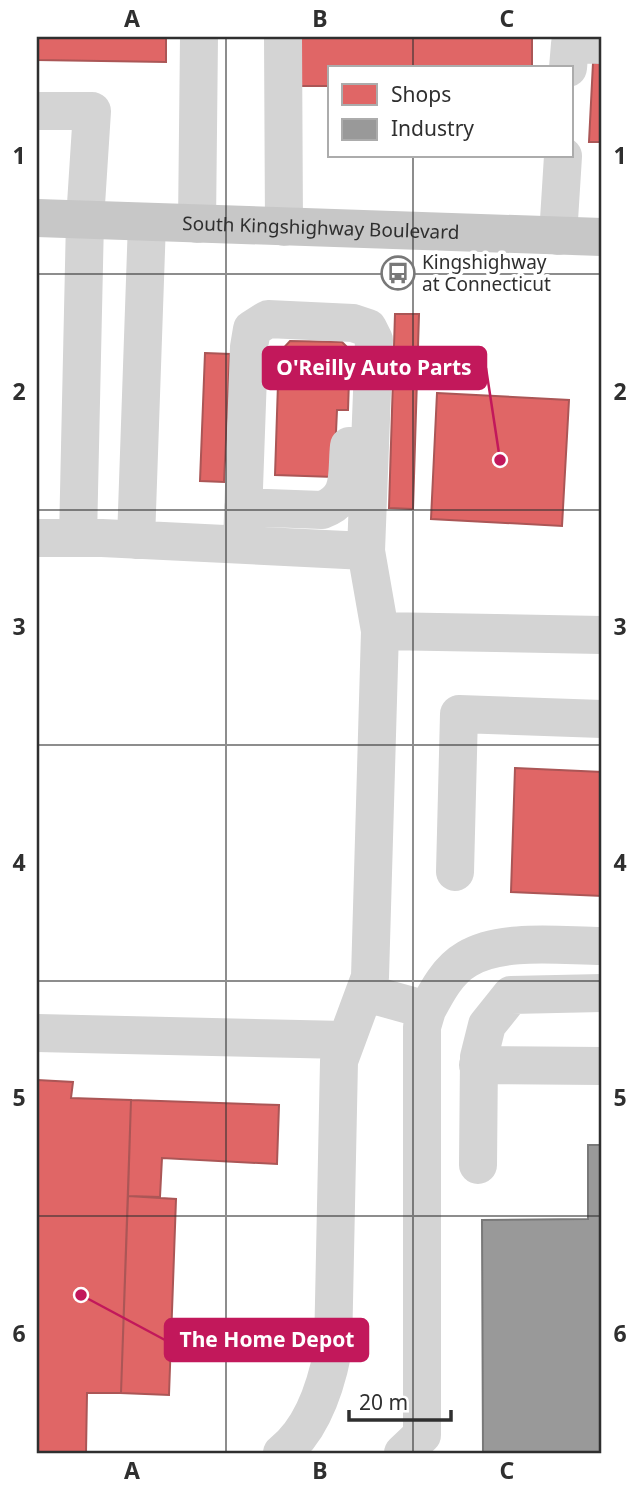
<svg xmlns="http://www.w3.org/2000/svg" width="639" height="1490" font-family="'Noto Sans',sans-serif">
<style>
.shops{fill:#e06666;stroke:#ab5656;stroke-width:2}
.industry{fill:#999;stroke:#797979;stroke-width:2}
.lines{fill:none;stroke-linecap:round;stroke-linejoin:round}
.minor{stroke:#d4d4d4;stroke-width:38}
.major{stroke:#c7c7c7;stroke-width:38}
.grid{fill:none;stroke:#2f2f2f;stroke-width:2;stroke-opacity:0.55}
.labels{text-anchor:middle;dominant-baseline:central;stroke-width:7;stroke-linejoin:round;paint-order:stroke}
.street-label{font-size:19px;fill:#2f2f2f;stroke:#fff}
.poi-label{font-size:19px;fill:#2f2f2f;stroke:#fff;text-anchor:start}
.leader{fill:none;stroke:#c2185b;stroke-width:2.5}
.callout-dot{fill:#c2185b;stroke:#fff;stroke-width:2.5}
.callout{fill:#c2185b;stroke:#c2185b;stroke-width:2.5}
.callout-label{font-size:21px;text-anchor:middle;font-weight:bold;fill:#fff}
.neatline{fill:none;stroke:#2f2f2f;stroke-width:2.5}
.grid-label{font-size:23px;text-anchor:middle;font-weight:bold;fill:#2f2f2f}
</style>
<rect width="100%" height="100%" fill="#fff"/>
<path class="shops" d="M37,37H166V62L37,60Z
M300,37H532V68H329V86H300Z
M593,63H602V142H589Z
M395,314H419L413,509L389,508Z
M290,341L342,342L350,350L348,410H337L334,477L275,475L279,353Z
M205,353L230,354L224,482L200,481Z
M437,393L569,400L562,526L431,519Z
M515,768L602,772V896L511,892Z
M37,1080L73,1082L71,1098L131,1100L121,1393H87L86,1453H37Z
M131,1100L279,1105L277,1164L162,1158L160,1197L128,1196Z
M128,1196L176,1199L169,1395L121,1393Z"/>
<path class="industry" d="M588,1145H602V1453H483L482,1220L588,1219Z"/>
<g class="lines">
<path class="minor" d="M283,37L284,227
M568,68L570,44L602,45
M37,111H92L85,220L78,538
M197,224L199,37
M558,236L563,156
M243,507L322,510C353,499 346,473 349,446
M37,538H102L366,551L380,631L370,977L339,1061L333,1350C326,1386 312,1430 282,1453
M136,540L147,222
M242,544L249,347L252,329L268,319L353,323L368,328L374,340L366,551
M380,631L602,635
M455,872L459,714L602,719
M366,993L427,1010C437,991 448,970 467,959C502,938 562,946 602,946
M37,1033L345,1040
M478,1065L602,1066
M478,1165L479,1057L487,1025L511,995L602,993
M403,1453L422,1435V1027L427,1010"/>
<path class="major" id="s1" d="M37,218L602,237"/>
</g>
<path class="grid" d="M226,37V1453M413,37V68M413,156V1453M37,274H602M37,510H602M37,745H602M37,981H602M37,1216H602"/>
<defs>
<symbol id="bus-ring" viewBox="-11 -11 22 22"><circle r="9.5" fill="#fff" stroke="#787878" stroke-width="1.5"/><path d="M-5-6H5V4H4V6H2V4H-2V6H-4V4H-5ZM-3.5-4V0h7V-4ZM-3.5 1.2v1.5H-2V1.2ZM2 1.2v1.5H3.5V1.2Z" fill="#787878"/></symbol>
</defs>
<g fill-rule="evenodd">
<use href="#bus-ring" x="379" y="254" width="38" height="38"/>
</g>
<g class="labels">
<g class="street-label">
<text stroke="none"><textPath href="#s1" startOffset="284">South Kingshighway Boulevard</textPath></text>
</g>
<g class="poi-label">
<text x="422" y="262">Kingshighway<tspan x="422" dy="22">at Connecticut</tspan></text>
</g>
</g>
<path class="leader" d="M500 460L486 368M81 1295L165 1340"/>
<g class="callout-dot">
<circle cx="500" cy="460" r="7"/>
<circle cx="81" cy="1295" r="7"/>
</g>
<g class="callout">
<rect x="263" y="347" width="223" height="42" rx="7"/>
<rect x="165" y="1319" width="203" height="42" rx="7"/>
</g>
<g class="callout-label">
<text x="374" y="375">O'Reilly Auto Parts</text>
<text x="267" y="1347">The Home Depot</text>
</g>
<rect width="639" height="1490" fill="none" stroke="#ffffff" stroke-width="77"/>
<rect x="328" y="66" width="245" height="91" fill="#ffffff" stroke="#acacac" stroke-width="2"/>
<rect x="342" y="84" width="35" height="21" fill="#e06666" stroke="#acacac" stroke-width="2"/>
<text x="391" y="102" font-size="21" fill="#2f2f2f">Shops</text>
<rect x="342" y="119" width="35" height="21" fill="#999999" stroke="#acacac" stroke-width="2"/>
<text x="391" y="136" font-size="21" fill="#2f2f2f">Industry</text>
<path d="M349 1410v10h102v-10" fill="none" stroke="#2f2f2f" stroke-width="3.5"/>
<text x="359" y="1410" font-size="21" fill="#2f2f2f" stroke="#ffffff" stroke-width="5" paint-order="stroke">20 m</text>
<rect x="38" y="38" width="562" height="1414" class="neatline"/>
<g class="grid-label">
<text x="132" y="27">A</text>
<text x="320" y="27">B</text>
<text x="507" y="27">C</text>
<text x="19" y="164">1</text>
<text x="620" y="164">1</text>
<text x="19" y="400">2</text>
<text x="620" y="400">2</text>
<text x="19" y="635">3</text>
<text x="620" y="635">3</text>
<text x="19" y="871">4</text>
<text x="620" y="871">4</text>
<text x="19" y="1106">5</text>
<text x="620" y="1106">5</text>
<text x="19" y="1342">6</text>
<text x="620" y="1342">6</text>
<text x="132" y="1479">A</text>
<text x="320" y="1479">B</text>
<text x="507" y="1479">C</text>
</g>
</svg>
